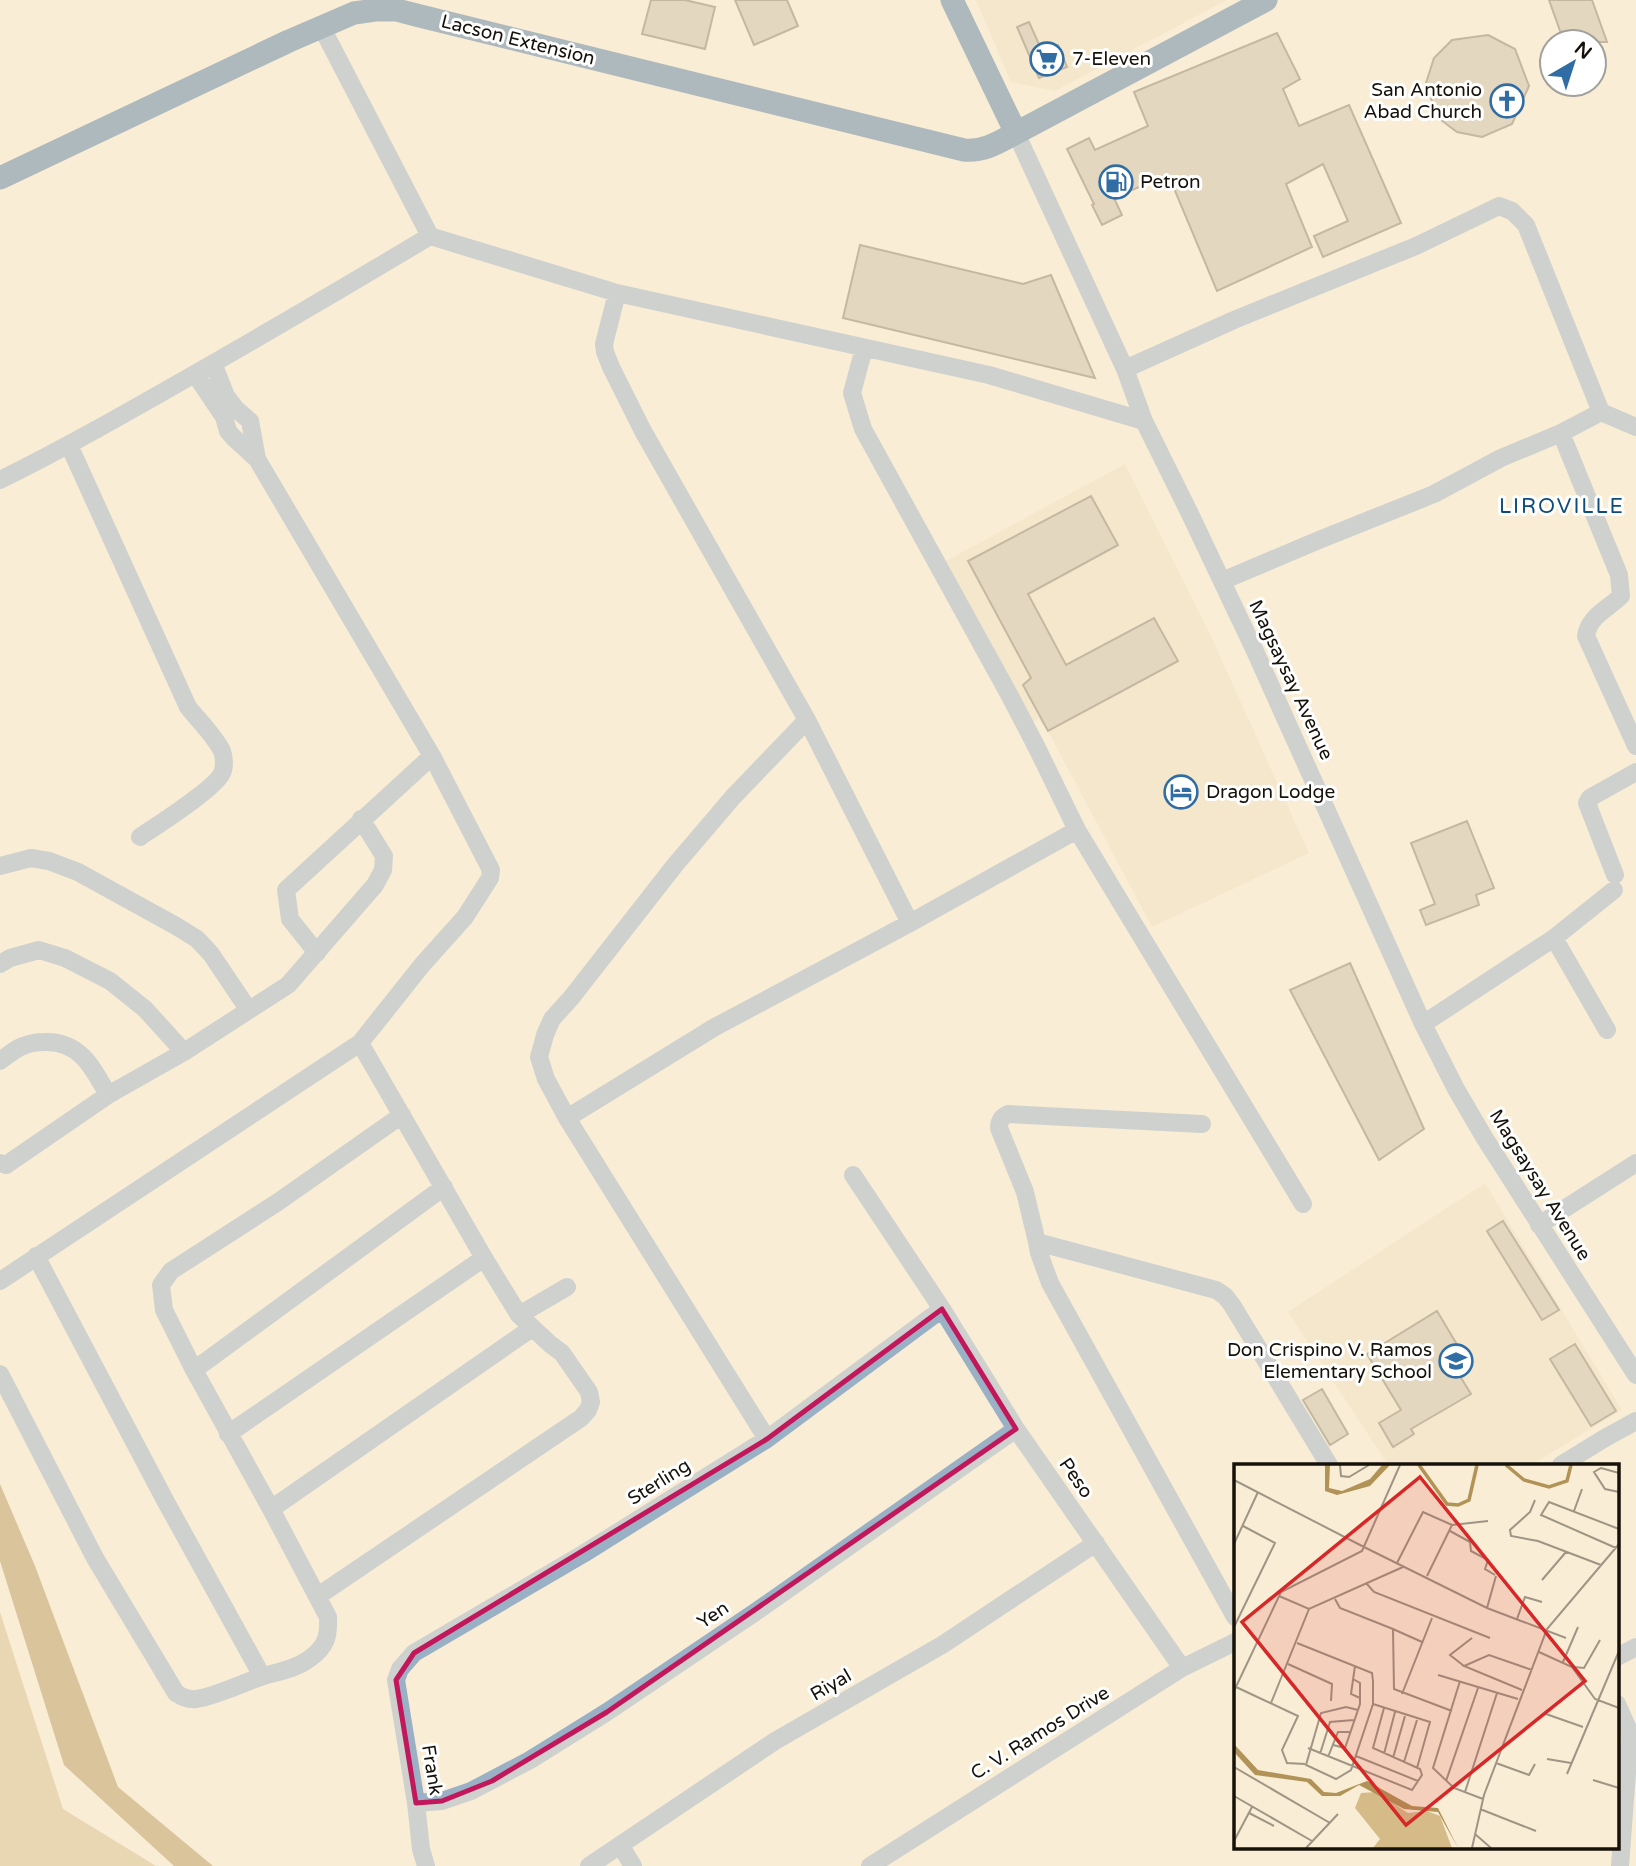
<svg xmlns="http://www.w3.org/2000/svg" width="1636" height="1866" font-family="'Varela Round',sans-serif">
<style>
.built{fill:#f0e0c2}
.green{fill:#d5bb88}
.water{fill:#b19357}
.building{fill:#c9bda7;stroke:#857964;stroke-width:2}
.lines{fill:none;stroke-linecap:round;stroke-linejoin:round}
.minor{stroke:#9ab0c5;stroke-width:18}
.major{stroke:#537aa0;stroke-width:23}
.marked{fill:none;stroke:#c2185b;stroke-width:5;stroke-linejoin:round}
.labels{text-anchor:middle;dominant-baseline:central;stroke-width:6;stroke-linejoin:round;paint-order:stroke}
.street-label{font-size:19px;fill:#16120a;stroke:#fff}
.poi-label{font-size:19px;fill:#16120a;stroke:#fff;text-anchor:start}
.neighbourhood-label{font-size:21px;letter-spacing:2px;fill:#0e4b7b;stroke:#fff}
.inset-river{fill:none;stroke:#b19357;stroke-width:3.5}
.inset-road{fill:none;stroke:#9e9584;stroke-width:2}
.view{fill:#d62828;fill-opacity:0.15;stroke:#d62828;stroke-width:3.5}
.inset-edge{fill:none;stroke:#16120a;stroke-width:3.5}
</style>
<rect width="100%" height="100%" fill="#f9edd5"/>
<path class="built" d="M976,0H1227L1055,91L1011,82Z
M1125,464L1210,634L1309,853L1152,927L1048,731L1038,719L1024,726L933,568Z
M1485,1183L1622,1410L1531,1465H1388L1288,1312Z"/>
<path class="green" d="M0,1612L63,1809L156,1866H0Z"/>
<path class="water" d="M0,1484L35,1566L118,1787L213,1866H174L64,1765L0,1561Z"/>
<path class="building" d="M651,0H685L715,7L705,49L642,34Z
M735,0H787L798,26L754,45Z
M1549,0H1592L1607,42H1564Z
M1029,22L1042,51L1058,45L1067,67L1039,78L1017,27Z
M1277,33L1300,79L1283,89L1299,126L1349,105L1401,223L1323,257L1314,236L1348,221L1323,164L1286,184L1312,247L1217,291L1168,174L1114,198L1122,215L1102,225L1092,205L1094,204L1067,149L1089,138L1095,150L1148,126L1134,92Z
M1488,35L1515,49L1529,86L1512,124L1482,137L1457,132L1437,117L1426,83L1434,58L1452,40Z
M860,245L1023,284L1051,275L1095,378L843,318Z
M1091,496L1118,545L1028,594L1066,665L1154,618L1178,661L1048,731L1023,685L1031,678L968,561Z
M1467,821L1494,888L1476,895L1479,905L1426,925L1420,910L1435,904L1411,843Z
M1350,963L1424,1129L1379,1160L1290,990Z
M1503,1221L1559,1310L1542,1320L1487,1231Z
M1437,1311L1465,1358L1453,1365L1471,1394L1411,1429L1414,1434L1393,1447L1379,1423L1401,1410L1367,1354Z
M1575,1344L1616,1411L1591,1426L1550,1359Z
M1322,1389L1348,1434L1330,1445L1303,1400Z"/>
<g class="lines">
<path class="minor" d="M321,26L430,236L617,293L989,375L1144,421
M1016,133L1125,369L1144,421L1191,516L1254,649L1423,1024L1456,1089L1484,1137L1636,1375
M617,293L604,344L605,352L611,367L643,431L807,720L733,797L675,865L571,998L552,1019L545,1035L539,1057L546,1079L567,1118L767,1439
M864,348L852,393L863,429L1011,698L1037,748L1077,830L1303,1204
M213,363L226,396L236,409L250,421L257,459
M1125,369L1234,320L1416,246L1499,206L1512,211L1526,225L1601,412L1636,427
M1561,433L1619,575L1621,596C1608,609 1589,616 1586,636L1636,746
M69,445L188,707C199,721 214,735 222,751C224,756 225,767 222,773C216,788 156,826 140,837
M0,480C75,443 147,401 219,360C290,319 360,278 430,236
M1222,581L1319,540L1434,494L1501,458L1561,433L1601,412
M807,720L910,923
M0,866L31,858L49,861L78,872L176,926L197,939L211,954L248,1009
M1615,875L1587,803L1590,798L1595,795L1636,772
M1554,938L1607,1030
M317,953L290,919L286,890L432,756
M0,964L10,958L39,950L65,958L110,981L145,1009L184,1052
M1423,1024L1554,938L1614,890
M0,1061C7,1056 15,1049 23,1046C30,1043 38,1042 45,1042C80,1041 93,1068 108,1095
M567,1118L715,1027L910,923L1077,830
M0,1163L6,1165L108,1095L184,1052L288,985L375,885L383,870L384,856L361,819
M853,1175L942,1309L1016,1429L1182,1668
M1539,1225L1636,1163
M1037,1242L1025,1192L999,1128C999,1121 1001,1117 1008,1114L1202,1124
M36,1256L166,1502L262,1676
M0,1281L360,1043L422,965L465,917L490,878L491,870L432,756L257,459L233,437L228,431L224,417L195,374
M519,1315L567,1287
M194,1370L444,1187
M0,1374L95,1558L176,1693C182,1697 188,1700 196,1699C213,1697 241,1684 258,1678C275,1672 294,1670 309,1659C326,1647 329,1637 328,1617L271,1509L194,1370L164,1310L161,1285L171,1271L278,1202L402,1115
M228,1434L484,1258
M1561,1465L1605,1438L1636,1421
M271,1509L532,1328
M318,1596L581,1418L588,1410L591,1402L589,1392L562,1353L550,1344L519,1315L484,1258L360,1043
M1235,1617L1050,1283L1039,1253L1037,1242L1216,1290L1225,1296L1232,1305L1329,1465
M1617,1657L1636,1647
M1617,1704L1630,1733L1620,1866
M416,1803L442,1801L471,1791L530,1760L607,1712L754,1613L1016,1429
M620,1845L633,1866
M426,1866L421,1849L416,1803L396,1680L400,1669L414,1653L583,1554L767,1439L942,1309
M589,1866L775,1741L942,1645L1096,1543
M870,1866L1182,1668L1235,1642"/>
<path class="major" d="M952,0L1016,133
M0,178L289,41L354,13L375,10H397L420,16L964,150C984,152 999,142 1016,133L1266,0"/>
</g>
<path d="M0 0H1636V1866H0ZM942,1309L1016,1429L607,1712L492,1781L442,1801L416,1803L396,1680L414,1653L767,1439Z" fill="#f9edd5" fill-opacity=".55" fill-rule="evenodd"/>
<path class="marked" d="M942,1309L1016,1429L607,1712L492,1781L442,1801L416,1803L396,1680L414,1653L767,1439Z"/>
<defs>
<symbol id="supermarket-ring" viewBox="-11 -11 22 22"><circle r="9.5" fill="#fff" stroke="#2f6da4" stroke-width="1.5"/><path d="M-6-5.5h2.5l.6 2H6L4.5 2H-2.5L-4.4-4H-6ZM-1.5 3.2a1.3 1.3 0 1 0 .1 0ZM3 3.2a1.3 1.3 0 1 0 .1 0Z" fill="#2f6da4"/></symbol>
<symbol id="church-ring" viewBox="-11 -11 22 22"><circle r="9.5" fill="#fff" stroke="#2f6da4" stroke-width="1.5"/><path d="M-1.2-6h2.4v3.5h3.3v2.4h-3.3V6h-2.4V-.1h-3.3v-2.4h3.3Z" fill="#2f6da4"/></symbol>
<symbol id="fuel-ring" viewBox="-11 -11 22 22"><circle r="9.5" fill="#fff" stroke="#2f6da4" stroke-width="1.5"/><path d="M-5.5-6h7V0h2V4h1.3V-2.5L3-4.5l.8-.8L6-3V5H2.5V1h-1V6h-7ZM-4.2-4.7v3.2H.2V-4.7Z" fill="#2f6da4"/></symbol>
<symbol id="hotel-ring" viewBox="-11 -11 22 22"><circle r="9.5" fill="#fff" stroke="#2f6da4" stroke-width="1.5"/><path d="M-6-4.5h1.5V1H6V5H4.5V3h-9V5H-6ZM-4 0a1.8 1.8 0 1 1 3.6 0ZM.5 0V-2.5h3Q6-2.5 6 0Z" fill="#2f6da4"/></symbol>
<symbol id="school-ring" viewBox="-11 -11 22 22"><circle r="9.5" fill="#fff" stroke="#2f6da4" stroke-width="1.5"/><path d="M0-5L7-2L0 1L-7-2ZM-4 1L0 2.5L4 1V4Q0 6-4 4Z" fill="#2f6da4"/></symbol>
</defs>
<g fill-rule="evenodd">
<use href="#supermarket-ring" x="1028" y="40" width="38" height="38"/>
<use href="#church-ring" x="1488" y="82" width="38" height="38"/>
<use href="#fuel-ring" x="1097" y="163" width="38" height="38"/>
<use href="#hotel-ring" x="1162" y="773" width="38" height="38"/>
<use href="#school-ring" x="1437" y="1342" width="38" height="38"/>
</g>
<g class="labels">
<g class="street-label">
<text transform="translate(518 40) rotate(14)">Lacson Extension</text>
<text transform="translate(1291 680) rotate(65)">Magsaysay Avenue</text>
<text transform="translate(1540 1185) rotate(58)">Magsaysay Avenue</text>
<text transform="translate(1076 1478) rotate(55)">Peso</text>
<text transform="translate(659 1482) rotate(-32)">Sterling</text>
<text transform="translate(713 1615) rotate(-34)">Yen</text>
<text transform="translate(831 1685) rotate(-30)">Riyal</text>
<text transform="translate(1040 1733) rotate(-32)">C. V. Ramos Drive</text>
<text transform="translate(432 1770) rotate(81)">Frank</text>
</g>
<g class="poi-label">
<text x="1072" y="59">7-Eleven</text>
<text x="1482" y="90" text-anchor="end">San Antonio<tspan x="1482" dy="22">Abad Church</tspan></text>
<text x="1140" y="182">Petron</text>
<text x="1206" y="792">Dragon Lodge</text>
<text x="1432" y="1350" text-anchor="end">Don Crispino V. Ramos<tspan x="1432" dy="22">Elementary School</tspan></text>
</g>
<g class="neighbourhood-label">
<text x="1562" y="506">LIROVILLE</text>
</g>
</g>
<g transform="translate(1234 1464)">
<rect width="385" height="385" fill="#f9edd5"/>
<path d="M142,328L174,349L193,347L206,352L218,384H139L146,375L121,344L127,329Z" fill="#d5bb88"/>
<path d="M91,1H96L95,24L108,27L136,15L148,1H156L136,22L103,31L91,27ZM0,280L24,306L77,315L90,328L102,329L133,317L178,342L204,344L224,384L204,348L170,345L125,321L106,332H88L73,318L21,311L0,288Z" fill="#b19357"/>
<path class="inset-river" d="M185,1L213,40L224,41L235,36L243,1M272,1L290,16L315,23L333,17L337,1"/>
<path class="inset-road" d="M106,1L107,12L115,13L135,1M385,9L367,4L360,8L371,25L385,28M0,16L130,83M301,36L296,48L276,66L277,72L304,77L367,101M340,47L348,25M216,67L236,78L237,87L254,96L251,105L261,111M0,80L24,28M130,83L253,144L332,174M382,84L307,51L315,38L385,65M163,99L189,48L218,61L254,57M193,112L218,61M308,116L332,88M132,119L140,128L256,174M45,132L75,145L169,103M101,135L106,144L159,165L160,225L218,247M253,144L262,112M283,155L291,133L308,138M0,163L41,79L9,62M159,165L188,178M63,179L138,209L139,217V240L117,306L102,315L72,301L87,249L112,243L124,246M305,188L338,203L361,235L385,244M329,198L344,163M54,200L98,220L97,237M121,202L117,230L126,234M230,202L216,191L238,174M340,203L350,204L366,176M204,211L284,235M226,217L199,304L220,324L249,335M2,223L64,252L48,286L53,299L71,300M288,226L230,202L255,191L298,206M0,227L47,128L128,87L166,1M168,230L198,154M37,239L75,145M139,240L196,258L183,304M312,250L349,263M99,281L111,284L126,240V219L119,215M74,284L178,326L188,311L186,305L139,284L150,244M86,290L96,258L120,256M150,290L161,248M122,292L184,317M94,293L104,268H116M159,294L171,252M313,295L337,299M170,298L183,256M262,299L295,311L301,300M0,303L96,359M333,310L385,187M359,316L385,324M212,317L244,224M231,328L263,229M0,332L78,377M246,345L302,367M15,349L40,362M241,370L257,384M0,377L18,343M72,384L104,350M238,384L250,331L313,165L385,80"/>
<path class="view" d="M186,13L351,217L172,361L8,158Z"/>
<rect width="385" height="385" class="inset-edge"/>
</g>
<g transform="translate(1573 63) rotate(39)"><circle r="33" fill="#ffffff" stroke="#a2a09d" stroke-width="2"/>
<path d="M0-5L12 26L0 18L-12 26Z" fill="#2f6da4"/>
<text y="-10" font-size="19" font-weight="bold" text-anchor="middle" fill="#16120a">N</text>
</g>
</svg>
